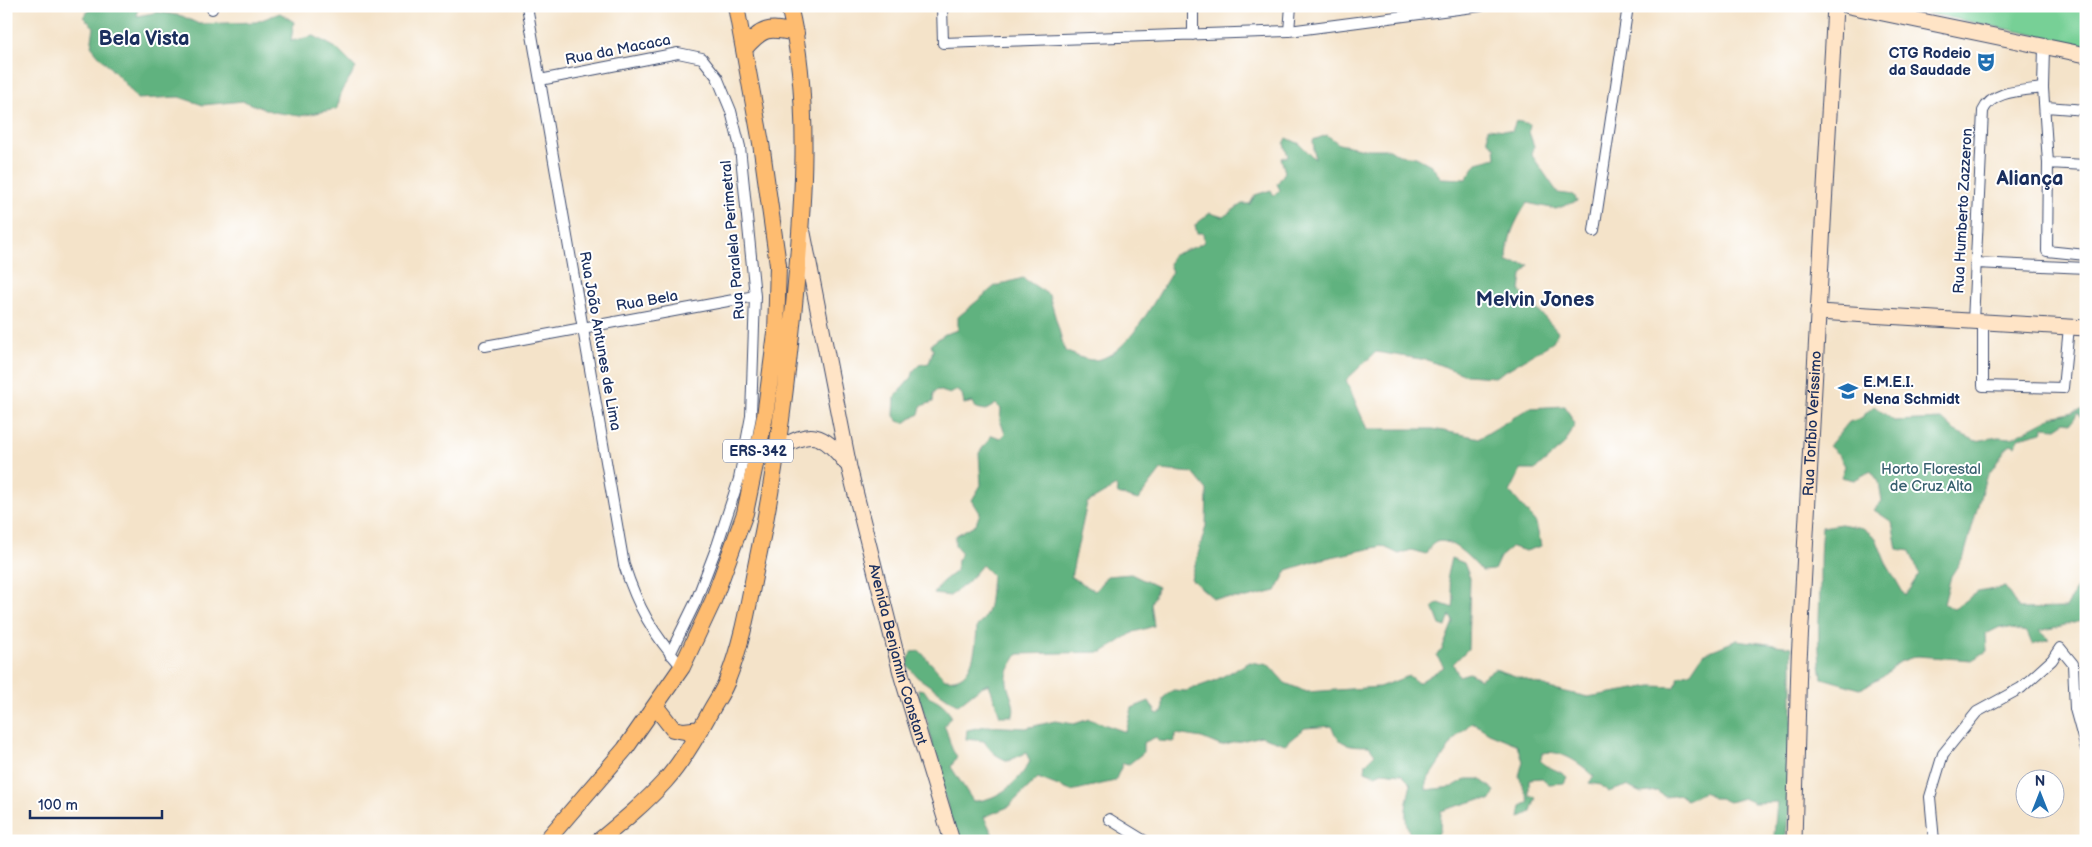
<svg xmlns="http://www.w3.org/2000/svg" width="2092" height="847" font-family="'Balsamiq Sans',sans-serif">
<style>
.green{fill:#77d096;stroke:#49807a}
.forest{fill:#61b27f;stroke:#3e706e}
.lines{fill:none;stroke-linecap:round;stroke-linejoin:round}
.street-casing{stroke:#3c4a6e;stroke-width:12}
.secondary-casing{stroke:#3c4a6e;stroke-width:17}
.primary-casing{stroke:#3c4a6e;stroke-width:18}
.street{stroke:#fff;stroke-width:10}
.secondary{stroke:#ffe4c6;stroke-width:15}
.primary{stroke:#febc70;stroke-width:16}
.labels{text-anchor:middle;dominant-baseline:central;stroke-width:4;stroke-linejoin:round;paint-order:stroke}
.shield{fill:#fff;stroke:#5f6d8e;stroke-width:1}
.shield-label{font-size:14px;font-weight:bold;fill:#1b2f5e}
.street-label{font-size:15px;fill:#1b2f5e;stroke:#fff}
.poi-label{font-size:15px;font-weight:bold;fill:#1b2f5e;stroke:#fff;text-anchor:end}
.park-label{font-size:15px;fill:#375f6f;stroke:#fff}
.district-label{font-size:20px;font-weight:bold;fill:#1b2f5e;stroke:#fff}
</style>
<rect width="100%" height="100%" fill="#fff"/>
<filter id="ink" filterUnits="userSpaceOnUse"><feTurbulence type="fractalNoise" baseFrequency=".02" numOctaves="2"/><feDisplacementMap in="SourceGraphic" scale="10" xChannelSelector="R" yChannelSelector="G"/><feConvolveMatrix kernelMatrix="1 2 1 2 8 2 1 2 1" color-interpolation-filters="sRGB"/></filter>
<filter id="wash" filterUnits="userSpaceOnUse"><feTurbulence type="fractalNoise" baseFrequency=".0096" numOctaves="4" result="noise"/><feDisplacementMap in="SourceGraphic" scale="20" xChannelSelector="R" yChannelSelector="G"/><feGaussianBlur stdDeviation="1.12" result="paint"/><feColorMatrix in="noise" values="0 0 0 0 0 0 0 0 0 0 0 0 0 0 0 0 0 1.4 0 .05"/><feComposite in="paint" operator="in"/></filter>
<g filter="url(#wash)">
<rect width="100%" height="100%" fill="#f4e3c9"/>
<path class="green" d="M1903,6H2086V45L1902,8Z"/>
<path class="forest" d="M93,6H138L137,16L158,12L182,16L199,24L256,22L280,13L294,22L291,41L314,36L336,48L356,68L342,90L337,109L300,116L273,112L243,101L203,105L179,97L137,99C124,79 106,66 91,46L94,27L83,17Z
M1516,121L1530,124L1529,132L1534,146L1531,154L1558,193L1574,195L1577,201L1556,209L1527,203C1514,223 1507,238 1507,262L1529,265L1522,275L1520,291L1558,332L1552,343L1495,377L1466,375L1427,360L1376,352L1346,380L1367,429H1433L1480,438L1529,408L1565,406L1575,424L1565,444L1535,470H1521L1510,492L1536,523L1541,546L1526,551L1512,547L1500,557L1494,570L1482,571C1473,561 1447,532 1433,544C1430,546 1428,551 1426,554L1411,550L1399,554L1382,546L1322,559L1287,570L1276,591L1247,598H1213L1191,579L1206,526L1207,490L1193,473L1161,470L1138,500L1118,494L1116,486L1087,503L1071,577L1095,591L1107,576L1131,574L1158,587L1151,603L1154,626L1134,632L1103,652L1018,654C1014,661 1008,669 1007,676C1005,691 1017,701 1013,716H1000L989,684L981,687L958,705L917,677L907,665L911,652L920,651L945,679C974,684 976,647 977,626C992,615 990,593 992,575L982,565L968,582L950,596L934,594L942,582L956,571L957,560L962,553L955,545V536L976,524L980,513L972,500L981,485L979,453L992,435L1000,438L1005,434L1000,420L1001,409L996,404L986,410L976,408L973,402L964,404L962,394L957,390L950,394L938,390L934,392L933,402L921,406L919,414L904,423L898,421L894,416L895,396L912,377L914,370L919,365L929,363L933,350L931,344L945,334L958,330V317L995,286L1023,278L1049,295L1065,351C1072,354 1082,359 1091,360C1126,362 1155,298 1172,272L1169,264L1172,256C1183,250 1194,249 1204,242L1203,233H1197L1195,225L1210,213L1223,217L1242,204H1250L1255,195L1271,190L1274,196L1280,190L1277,184L1285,172L1281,158L1288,156L1284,144L1287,138L1300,144L1315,159L1313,140L1327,135L1339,144L1365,149H1390L1399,155L1416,157L1431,165L1441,178L1466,179L1477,163L1496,158L1495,147L1488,141V128L1512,131Z
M1874,406L1894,421L1942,419L1955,431L1976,441L1998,437L2012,438L2052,417L2086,409V417L2082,418L2078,413L2071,423L2065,422L2056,428L2044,427L2042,432L2019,438L2015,446L2011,444L2007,447L1985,480L1964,556L1951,576L1944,604L1954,609L1978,592L2005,587L2019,609L2066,608L2079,584L2086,582V620L2040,631L2049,639L2032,644L2027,632L2000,627L1986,634L1987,651L1972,660L1917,656L1899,662L1884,676L1860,689L1822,678C1816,645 1820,614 1820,581C1820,563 1820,546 1822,527L1841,524L1863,528L1876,538L1885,561L1905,596L1919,574L1910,551L1897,549L1892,522L1874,510L1882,501L1879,482L1871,471L1854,480L1841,477L1845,466L1839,455L1829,446L1849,422L1861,418Z
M1451,558L1464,563L1470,578L1468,649L1453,664L1459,676L1469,673L1480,679L1495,669L1553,689L1588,697L1652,686L1675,687L1679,676L1691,672L1703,654L1737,640L1792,647V792L1785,841H1771L1774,836L1777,802L1754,803L1743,798L1729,802L1720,798H1712L1704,792L1686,800L1681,795L1665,797L1657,791L1641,793L1627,786L1608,792L1601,785L1589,783L1594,776C1581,764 1561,749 1543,753L1540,760C1548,769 1558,769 1567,777L1564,783L1549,784L1542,778L1529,779V795L1536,797L1531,812L1519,818L1521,806L1529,802L1519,776L1523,761L1516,744L1489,733L1472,722L1456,737L1426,782V790L1452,787L1466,779H1480L1495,791L1491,800H1477L1441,811L1440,830L1436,839H1412C1402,818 1406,806 1411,784L1401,774L1382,772L1375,775L1365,771L1366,763L1375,754L1369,746C1349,746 1337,745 1332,726L1305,728L1285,744L1261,736L1221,746L1202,738L1176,734L1174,742L1158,741L1156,737L1143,743V753L1129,764L1123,763L1115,781L1071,791L1038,778L1008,807L984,817L996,841H960L950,816L942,786V766L933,749L928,723L919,701L918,689L924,690L928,696C938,700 947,706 951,716L944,726C950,735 949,749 957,756L951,767L973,801C998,801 1020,781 1030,761L1026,753L1008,761C996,756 991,752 984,741L966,739L967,730L986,726L1026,728L1055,721L1074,724L1089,719L1126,732L1132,708L1149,701L1157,714L1163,712V698L1173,690L1186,691L1214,681L1250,662L1269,665L1285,683L1307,692L1379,687L1409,676L1418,683L1444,667L1436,655L1442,650L1453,622L1450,615L1446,627L1440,625L1433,607L1439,603L1453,608L1454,598L1447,575Z"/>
</g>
<g filter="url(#ink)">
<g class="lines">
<defs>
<path id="street" d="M527,6L624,565C638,608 653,634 682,667
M942,6L943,43L1289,31L1481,6
M212,9V6
M1289,31L1291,6
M1193,35V6
M2044,47L2043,88L2048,163L2047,251L2086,255
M540,80L678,53L702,58L717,77L731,111L740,147L755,296L751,416L739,479L717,546L696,601L670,654
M2046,107L2086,110
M2048,163L2086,165
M1594,231L1628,6
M1976,263L2086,268
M1973,322L1983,111C1992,90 2023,91 2043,88
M1983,322V386L2063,388L2069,327
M485,346L755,296
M1109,819L1145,841
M1934,841L1930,797L1943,754L1977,712L2021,688L2052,660L2060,648L2073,664L2075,709L2086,749"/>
<g id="secondary">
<path d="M1849,6L2086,55"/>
<path id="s1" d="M803,233L849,467L902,677L952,841"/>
<path d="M1818,312L2086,328"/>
<path d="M777,450C811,429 822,432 846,463"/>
<path id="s2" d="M1794,841L1799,661L1835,6"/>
</g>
<path id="primary" d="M744,49C763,27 768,27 796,33
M656,707L673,729L684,731L701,729
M546,841L625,749L682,667L713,601L745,513L765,416L776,333L778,265L761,143L736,6
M599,841C622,822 645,803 665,781C682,762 697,736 709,714C715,702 724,691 728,678C744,638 750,594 759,552C776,471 786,388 794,305C803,210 812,99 789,6"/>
</defs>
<use href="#street" class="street-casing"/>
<use href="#secondary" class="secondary-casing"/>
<use href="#primary" class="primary-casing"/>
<use href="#street" class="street"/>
<use href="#secondary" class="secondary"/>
<use href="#primary" class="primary"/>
</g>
</g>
<defs>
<symbol id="theatre-bare" viewBox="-9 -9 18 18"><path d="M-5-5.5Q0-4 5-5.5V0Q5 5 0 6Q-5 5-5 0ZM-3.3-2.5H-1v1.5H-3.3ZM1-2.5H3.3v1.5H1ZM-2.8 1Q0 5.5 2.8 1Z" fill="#1f6fb2" stroke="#fff" stroke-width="2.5" paint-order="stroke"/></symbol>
<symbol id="school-bare" viewBox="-9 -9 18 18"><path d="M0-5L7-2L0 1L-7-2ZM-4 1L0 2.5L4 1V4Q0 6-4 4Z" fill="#1f6fb2" stroke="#fff" stroke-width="2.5" paint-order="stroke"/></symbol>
</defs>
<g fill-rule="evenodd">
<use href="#theatre-bare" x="1972" y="48" width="28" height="28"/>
<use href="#school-bare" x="1834" y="377" width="28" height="28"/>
</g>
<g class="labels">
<rect class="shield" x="723" y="439.5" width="70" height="23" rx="4"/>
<g class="shield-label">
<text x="758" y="451">ERS-342</text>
</g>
<g class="street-label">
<text transform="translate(618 50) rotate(-11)">Rua da Macaca</text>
<text transform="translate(1963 211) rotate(-87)">Rua Humberto Zazzeron</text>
<text transform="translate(733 240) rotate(-95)">Rua Paralela Perimetral</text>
<text transform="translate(647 301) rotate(-10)">Rua Bela</text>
<text transform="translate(600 341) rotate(80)">Rua João Antunes de Lima</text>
<text stroke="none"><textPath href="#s2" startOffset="418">Rua Toríbio Veríssimo</textPath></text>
<text stroke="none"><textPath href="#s1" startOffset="432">Avenida Benjamin Constant</textPath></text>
</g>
<g class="poi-label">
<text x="1971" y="53">CTG Rodeio<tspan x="1971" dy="17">da Saudade</tspan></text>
<text x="1863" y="382" text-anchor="start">E.M.E.I.<tspan x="1863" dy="17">Nena Schmidt</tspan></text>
</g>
<g class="park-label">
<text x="1931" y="469">Horto Florestal<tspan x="1931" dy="17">de Cruz Alta</tspan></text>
</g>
<g class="district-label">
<text x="144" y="39">Bela Vista</text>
<text x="2030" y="179">Aliança</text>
<text x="1535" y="300">Melvin Jones</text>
</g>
</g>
<rect width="2092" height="847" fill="none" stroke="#fff" stroke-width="25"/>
<g transform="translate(2040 794)"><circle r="24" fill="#ffffff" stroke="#a4acbf"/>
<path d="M0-4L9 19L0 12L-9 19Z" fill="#1f6fb2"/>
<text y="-8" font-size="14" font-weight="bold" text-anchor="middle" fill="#1b2f5e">N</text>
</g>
<path d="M30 810v8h132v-8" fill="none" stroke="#1b2f5e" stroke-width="2.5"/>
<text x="38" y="810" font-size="15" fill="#1b2f5e" stroke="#ffffff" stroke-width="4" paint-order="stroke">100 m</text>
</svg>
